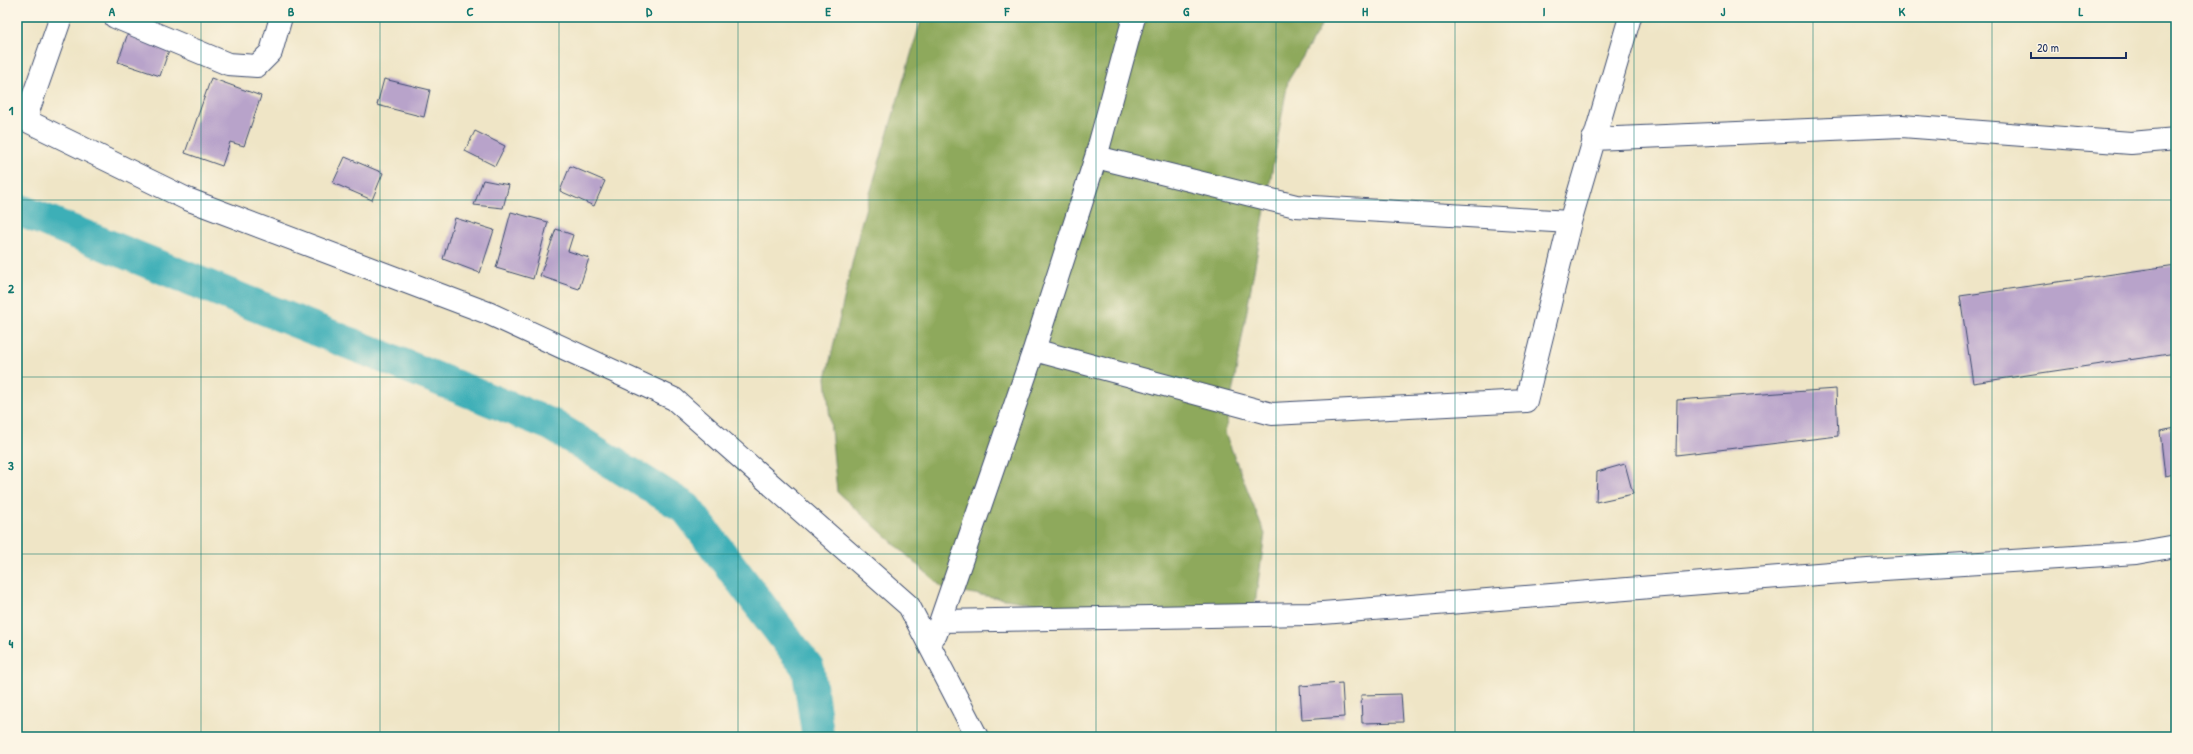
<svg xmlns="http://www.w3.org/2000/svg" width="2193" height="754" font-family="'Patrick Hand',sans-serif">
<style>
.forest{fill:#8ea95b;stroke:#546c5c}
.lines{fill:none;stroke-linecap:round;stroke-linejoin:round}
.canal{stroke:#3eafb7;stroke-width:33}
.building{fill:#b8a3ca}
.minor-casing{stroke:#3b4a6e;stroke-width:24}
.minor{stroke:#fff;stroke-width:22}
.grid{fill:none;stroke:#0f766e;stroke-width:1;stroke-opacity:0.55}
.neatline{fill:none;stroke:#0f766e;stroke-width:1.5}
.grid-label{font-size:13px;text-anchor:middle;font-weight:bold;fill:#0f766e}
</style>
<rect width="100%" height="100%" fill="#fcf5e5"/>
<filter id="ink" filterUnits="userSpaceOnUse"><feTurbulence type="fractalNoise" baseFrequency=".025" numOctaves="2"/><feDisplacementMap in="SourceGraphic" scale="8" xChannelSelector="R" yChannelSelector="G"/><feConvolveMatrix kernelMatrix="1 2 1 2 8 2 1 2 1" color-interpolation-filters="sRGB"/></filter>
<filter id="wash" filterUnits="userSpaceOnUse"><feTurbulence type="fractalNoise" baseFrequency=".012" numOctaves="4" result="noise"/><feDisplacementMap in="SourceGraphic" scale="16" xChannelSelector="R" yChannelSelector="G"/><feGaussianBlur stdDeviation="0.9" result="paint"/><feColorMatrix in="noise" values="0 0 0 0 0 0 0 0 0 0 0 0 0 0 0 0 0 1.4 0 .05"/><feComposite in="paint" operator="in"/></filter>
<g filter="url(#wash)">
<rect width="100%" height="100%" fill="#efe5c6"/>
<path class="forest" d="M922,17H1324L1319,30L1288,81L1225,433L1265,534L1254,611L1181,628L944,589L837,492L826,378L861,224Z"/>
<g class="lines">
<path class="canal" d="M17,209L552,425L686,508L808,668L818,737"/>
</g>
<g id="blocks">
<path class="building" d="M128,33L170,47L160,76L118,62Z
M211,78L261,96L244,146L230,142L222,166L185,153Z
M384,79L430,90L424,117L377,105Z
M475,131L505,146L495,166L465,151Z
M345,157L383,173L372,200L333,183Z
M570,166L605,181L594,206L560,191Z
M483,180L509,185L503,208L474,205Z
M511,212L548,222L533,279L496,268Z
M455,218L494,230L480,273L443,259Z
M556,229L573,235L568,251L589,258L579,289L540,276Z
M2176,265V353L1973,383L1960,296Z
M1836,389L1838,436L1676,455L1677,400Z
M2176,428V473L2165,476L2160,431Z
M1625,464L1633,494L1596,502L1597,472Z
M1342,683L1344,717L1302,720L1300,686Z
M1401,694L1403,722L1362,723L1361,695Z"/>
</g>
</g>
<g filter="url(#ink)">
<use href="#blocks" fill-opacity="0" stroke="#3b4a6e" stroke-width="1"/>
<g class="lines">
<defs>
<path id="minor" d="M115,17L228,64L257,66L271,52L281,17
M17,116L187,199L488,313L674,399L909,606L977,737
M25,120L61,17
M1593,139L1902,126L2131,143L2176,139
M1096,157L1296,206L1570,222
M1034,350L1272,414L1526,401L1570,222L1630,17
M941,621L1310,614L1868,570L2136,553L2176,546
M936,634L1034,350L1096,157L1134,17"/>
</defs>
<use href="#minor" class="minor-casing"/>
<use href="#minor" class="minor"/>
</g>
</g>
<path class="grid" d="M201,17V737M380,17V737M559,17V737M738,17V737M917,17V737M1096,17V737M1276,17V737M1455,17V737M1634,17V737M1813,17V737M1992,17V737M17,200H2176M17,377H2176M17,554H2176"/>
<rect width="2193" height="754" fill="none" stroke="#fcf5e5" stroke-width="44"/>
<path d="M2031 52v6h95v-6" fill="none" stroke="#1b2f5e" stroke-width="2"/>
<text x="2037" y="52" font-size="12" fill="#1b2f5e" stroke="#fcf5e5" stroke-width="3" paint-order="stroke">20 m</text>
<rect x="22" y="22" width="2149" height="710" class="neatline"/>
<g class="grid-label">
<text x="112" y="16">A</text>
<text x="291" y="16">B</text>
<text x="470" y="16">C</text>
<text x="649" y="16">D</text>
<text x="828" y="16">E</text>
<text x="1007" y="16">F</text>
<text x="1186" y="16">G</text>
<text x="1365" y="16">H</text>
<text x="1544" y="16">I</text>
<text x="1723" y="16">J</text>
<text x="1902" y="16">K</text>
<text x="2081" y="16">L</text>
<text x="11" y="115">1</text>
<text x="11" y="293">2</text>
<text x="11" y="470">3</text>
<text x="11" y="648">4</text>
</g>
</svg>
